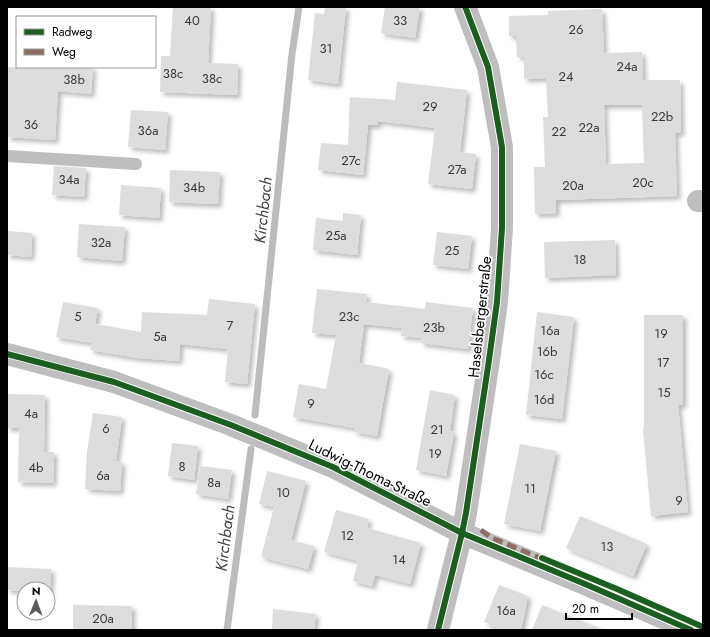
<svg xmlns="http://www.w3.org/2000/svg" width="710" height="637" font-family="Jost,sans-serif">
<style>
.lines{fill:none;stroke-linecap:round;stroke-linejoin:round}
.stream{stroke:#bcbcbc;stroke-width:7}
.building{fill:#ddd;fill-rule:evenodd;filter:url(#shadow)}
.lane{stroke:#bebebe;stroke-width:12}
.street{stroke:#bebebe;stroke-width:22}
.quiet{stroke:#8d6e63;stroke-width:5;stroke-dasharray:10 5;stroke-linecap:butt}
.cycleway-casing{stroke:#fff;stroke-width:8}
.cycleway{stroke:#1b5e20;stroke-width:6}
.labels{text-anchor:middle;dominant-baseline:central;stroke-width:3.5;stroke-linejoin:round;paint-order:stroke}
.number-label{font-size:13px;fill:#373737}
.street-label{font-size:15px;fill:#000;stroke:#fff}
.water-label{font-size:16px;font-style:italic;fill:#414141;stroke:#fff}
</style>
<defs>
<filter id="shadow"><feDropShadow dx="3.5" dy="3.5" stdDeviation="2" flood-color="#0004"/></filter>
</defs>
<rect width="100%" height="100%" fill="#fff"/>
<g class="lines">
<path class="stream" d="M255,415L292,54L299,7
M227,630L251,449"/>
</g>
<path class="building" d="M173,7H211L208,63L238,64L237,95L160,92L161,56H170Z
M325,7H346L338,84L308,80L315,13L324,14Z
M385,7H420L415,38L381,33Z
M602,9L604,53L642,52L643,80H680L681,133H675L677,196L556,200V213L535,214L534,167H545L543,117H548L546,78L524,79V57H517L516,36H509V16L548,15V11ZM604,105H642L644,163L606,164Z
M7,67H93L91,94L58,91L55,140L7,137Z
M397,82L467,90L460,152L476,154L472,189L428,184L435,128L378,121V125H368L363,175L318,170L321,143L348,145L350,97L395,100Z
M131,110L168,112L165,150L128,147Z
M54,166L86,168L84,197L52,195Z
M170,170L220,172L218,204L169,202Z
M121,185L161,188L159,218L119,215Z
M343,213L361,215L357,255L313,250L316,218L343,221Z
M79,224L125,227L122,261L77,257Z
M7,231L32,233L31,257L7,255Z
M437,232L472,236L468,269L433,265Z
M615,240L616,275L545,278L544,242Z
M317,289L367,294L366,302L425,309L426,302L473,308L468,349L421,343L422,338L401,336L402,328L364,324L359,363L389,369L377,436L354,432L355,428L293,417L299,384L326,389L336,335L312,333Z
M209,299L255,304L247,384L225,382L228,349L180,344L179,361L138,358L90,350L92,343L56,337L63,302L98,308L95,324L141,332L142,312L207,315Z
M537,312L574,317L562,419L526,415Z
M644,315H683V405H678L688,512L651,516L643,429H644Z
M430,390L455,395L450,431L454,432L446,476L416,470Z
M7,394L45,395L44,452H54L53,483L18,482L19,428H7Z
M93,413L122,417L116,461L122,462L120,491L85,489L87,452Z
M172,443L198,446L194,480L168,476Z
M520,444L556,451L540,531L504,524Z
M200,466L232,470L228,499L196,494Z
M267,471L306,481L291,540L314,546L308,569L261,557L274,507L259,504Z
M336,510L369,519L367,528L421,543L410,584L375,575L372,586L353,581L358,561L324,552Z
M580,516L647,544L633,576L566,548Z
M7,567L51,569L50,593L48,592V589H24V591L7,590Z
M499,585L528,596L521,630H503L484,622Z
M73,605L132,606V630H73Z
M542,605L602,629V630H532Z
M273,609L316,614L314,630H272Z"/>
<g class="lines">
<path class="lane" d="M7,156L136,164"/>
<path class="street" d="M698,201H703
M7,354L114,382L231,425L333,467L462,533L585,584L691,630
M438,630L462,533L466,513L489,360L497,302L502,228V147L488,67L466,9L465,7"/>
<path class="quiet" d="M481,530L492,538L545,560"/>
<defs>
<path id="cycleway" d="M7,354L114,382L231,425L333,467L462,533L585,584L691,630
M542,558L617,589L703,627
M438,630L462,533L466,513L489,360L497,302L502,228V147L488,67L466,9L465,7"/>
</defs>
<use href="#cycleway" class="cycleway-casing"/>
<use href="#cycleway" class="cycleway"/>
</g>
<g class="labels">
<g class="number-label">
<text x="192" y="20">40</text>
<text x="400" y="20">33</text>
<text x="576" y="29">26</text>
<text x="326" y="48">31</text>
<text x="627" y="66">24a</text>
<text x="173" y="73">38c</text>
<text x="566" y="76">24</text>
<text x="212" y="78">38c</text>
<text x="74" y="79">38b</text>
<text x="430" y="106">29</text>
<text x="662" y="116">22b</text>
<text x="31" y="124">36</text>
<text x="589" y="127">22a</text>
<text x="148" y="130">36a</text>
<text x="559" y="131">22</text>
<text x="351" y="160">27c</text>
<text x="457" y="169">27a</text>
<text x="69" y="179">34a</text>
<text x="643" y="182">20c</text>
<text x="573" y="185">20a</text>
<text x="194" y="187">34b</text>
<text x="336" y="235">25a</text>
<text x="101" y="242">32a</text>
<text x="452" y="250">25</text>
<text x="580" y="259">18</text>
<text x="78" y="316">5</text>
<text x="349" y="316">23c</text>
<text x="230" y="325">7</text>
<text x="434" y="327">23b</text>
<text x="550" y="330">16a</text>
<text x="661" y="333">19</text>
<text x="160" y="336">5a</text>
<text x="547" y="351">16b</text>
<text x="663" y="362">17</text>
<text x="544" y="374">16c</text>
<text x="664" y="392">15</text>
<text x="544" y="399">16d</text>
<text x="311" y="403">9</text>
<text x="31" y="413">4a</text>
<text x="106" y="428">6</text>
<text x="437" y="429">21</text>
<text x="435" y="453">19</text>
<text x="182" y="466">8</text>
<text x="36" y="467">4b</text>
<text x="103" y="475">6a</text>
<text x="214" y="482">8a</text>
<text x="530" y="488">11</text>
<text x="283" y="492">10</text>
<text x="679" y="500">9</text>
<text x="347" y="535">12</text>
<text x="607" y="546">13</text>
<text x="399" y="559">14</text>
<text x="506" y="610">16a</text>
<text x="103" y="618">20a</text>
</g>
<g class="street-label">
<text transform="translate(480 317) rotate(-84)">Haselsbergerstraße</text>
<text transform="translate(370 473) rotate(26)">Ludwig-Thoma-Straße</text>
</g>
<g class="water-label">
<text transform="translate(263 210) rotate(-84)">Kirchbach</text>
<text transform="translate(225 538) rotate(-83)">Kirchbach</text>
</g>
</g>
<rect width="710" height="637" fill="none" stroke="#000000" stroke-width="16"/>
<rect x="16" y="16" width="140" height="52" fill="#ffffff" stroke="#999999"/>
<rect x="24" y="29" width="20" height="6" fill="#1b5e20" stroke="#999999"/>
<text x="52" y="36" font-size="12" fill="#000000">Radweg</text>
<rect x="24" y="49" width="20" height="6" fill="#8d6e63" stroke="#999999"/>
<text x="52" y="56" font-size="12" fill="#000000">Weg</text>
<g transform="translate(36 601) rotate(1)"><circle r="19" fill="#ffffff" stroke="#999999"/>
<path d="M0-3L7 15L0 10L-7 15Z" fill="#595959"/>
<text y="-6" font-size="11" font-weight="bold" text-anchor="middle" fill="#000000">N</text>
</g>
<path d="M566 613v6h66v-6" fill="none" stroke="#000000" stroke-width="2"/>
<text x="572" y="613" font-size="12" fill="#000000" stroke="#ffffff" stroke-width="3" paint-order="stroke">20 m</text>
</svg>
